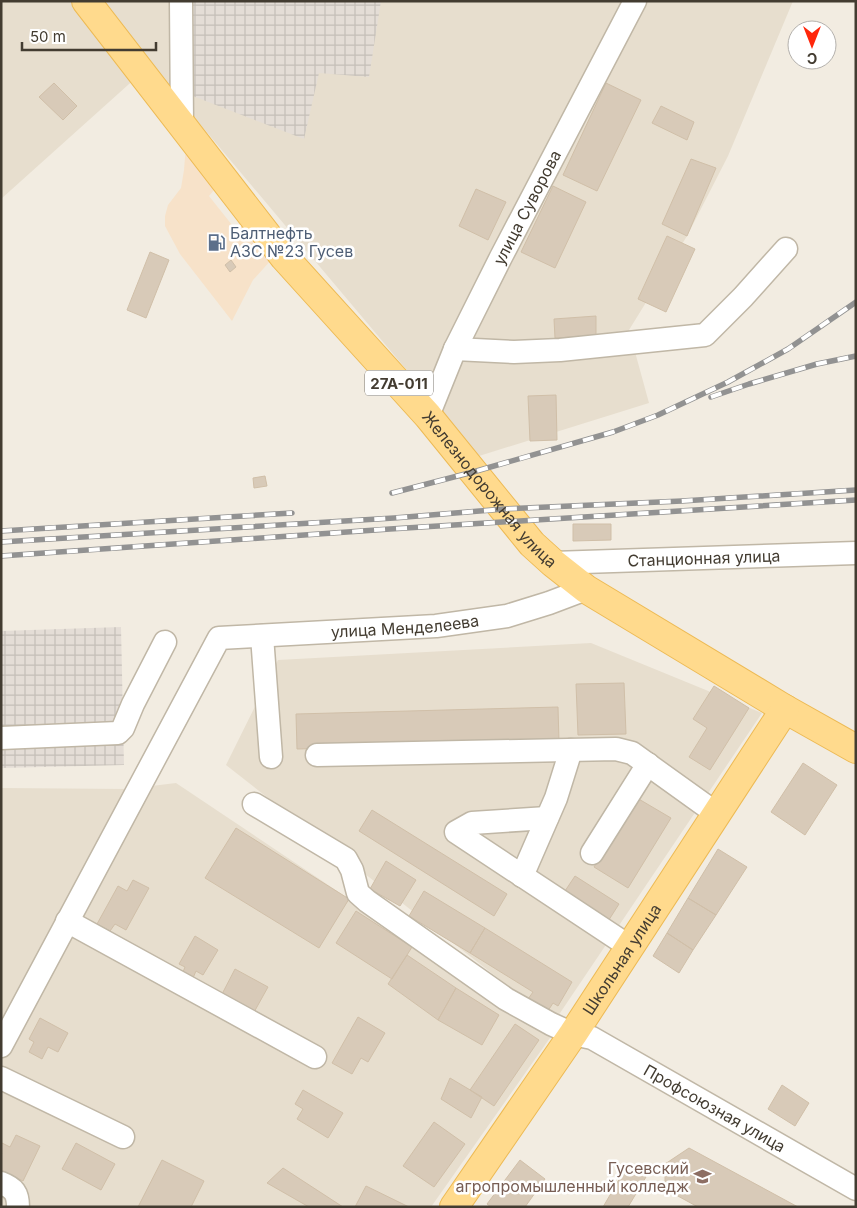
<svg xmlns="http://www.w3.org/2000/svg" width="857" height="1208" font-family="Inter,sans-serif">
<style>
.residential{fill:#e7dece}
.commercial{fill:#f7e2c9}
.industrial{fill:url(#industrial-grid)}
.building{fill:#d8cab8;stroke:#d0bfa8}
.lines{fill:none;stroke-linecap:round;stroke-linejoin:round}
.minor-casing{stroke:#c0b7a6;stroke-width:25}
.major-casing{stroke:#edba54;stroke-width:30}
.minor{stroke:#fff;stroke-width:22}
.major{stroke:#ffda8d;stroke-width:28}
.rail-casing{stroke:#929292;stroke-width:5.5}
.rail{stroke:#fff;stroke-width:4;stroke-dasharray:11;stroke-linecap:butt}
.labels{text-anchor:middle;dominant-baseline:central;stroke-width:5;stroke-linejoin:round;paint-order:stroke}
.shield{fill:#fff;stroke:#7b766f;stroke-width:1}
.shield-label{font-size:15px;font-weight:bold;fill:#433c31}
.street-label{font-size:16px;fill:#433c31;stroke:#fff}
.service-label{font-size:16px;fill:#4e5e75;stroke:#fff;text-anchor:start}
.education-label{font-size:16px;fill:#785e54;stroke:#fff;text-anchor:end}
</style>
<defs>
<pattern id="industrial-grid" width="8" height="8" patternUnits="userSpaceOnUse" patternTransform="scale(1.25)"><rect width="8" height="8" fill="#e4ddd6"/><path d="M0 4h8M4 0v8" fill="none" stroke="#c5bfb8"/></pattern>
</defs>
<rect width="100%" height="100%" fill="#f2ece1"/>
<path class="residential" d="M1,1H793L728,156L687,236L629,330L649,403L479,456L194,117L148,67L1,199Z
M591,643L762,713L554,1022L226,765L278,660Z
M176,783L552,1035L431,1207H1V788L127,789Z"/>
<path class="commercial" d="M186,145L215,189L209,196L236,230L244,224L272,259L253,280L232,321L180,254L165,226V216L168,205L181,188L184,170Z"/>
<path class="industrial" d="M185,1H381L369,77L319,73L304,139L185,93Z
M121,627L124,765L1,768V631Z"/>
<path class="building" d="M54,83L77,106L63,120L39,97Z
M606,83L641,100L597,191L563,175Z
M661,106L694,122L687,140L652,123Z
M691,159L716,168L687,236L662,224Z
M553,186L586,202L555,268L521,252Z
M476,189L506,202L488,240L459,226Z
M667,236L695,249L666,312L638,299Z
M150,252L169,260L146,318L127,310Z
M231,260L236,267L230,272L225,265Z
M596,316V336L555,338L554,319Z
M556,395L557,440L530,441L528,396Z
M265,476L267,486L254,488L253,478Z
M573,524H611V540L573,541Z
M624,683L626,734L578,735L576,684Z
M714,686L749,708L710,770L689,757L707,728L693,719Z
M558,707L559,742L297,749L296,714Z
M803,763L837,785L805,835L771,812Z
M637,798L671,818L628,888L594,867Z
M372,810L507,894L494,916L359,831Z
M236,828L349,899L319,948L205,878Z
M718,849L747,867L716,915L688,898Z
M386,861L416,880L400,906L370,889Z
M575,876L619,904L605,926L561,897Z
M133,880L149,888L126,930L115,924L110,931L97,924L118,886L127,891Z
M424,891L485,928L470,953L409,916Z
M688,898L716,915L693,950L667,933Z
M356,911L412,947L392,979L336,943Z
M485,928L572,982L558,1006L553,1003L546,1014L526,1002L533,992L470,953Z
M667,933L693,950L679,973L653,956Z
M195,936L218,950L203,975L196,971L193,978L183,972L185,967L179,964Z
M407,955L456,988L438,1020L388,984Z
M235,969L268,987L253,1014L221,996Z
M456,988L499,1015L482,1045L438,1020Z
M358,1017L385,1033L368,1062L361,1058L352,1074L332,1063Z
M40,1018L68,1033L58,1052L48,1047L42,1059L29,1052L34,1042L29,1039Z
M515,1024L539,1040L494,1106L470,1090Z
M450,1078L482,1097L471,1118L441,1099Z
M782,1085L809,1103L795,1126L768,1109Z
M303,1090L343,1113L328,1138L297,1119L303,1109L295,1104Z
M434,1122L465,1144L434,1187L403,1166Z
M16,1135L40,1146L23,1181L1,1170V1155L2,1153H1V1145L2,1143L10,1147Z
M76,1143L115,1164L101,1190L62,1169Z
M689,1148L798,1207H698L665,1189V1164Z
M162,1160L204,1181L191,1207H138Z
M520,1160L545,1179L525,1207H491L487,1204Z
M627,1166L646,1177L628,1207H603Z
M283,1168L343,1207H309L267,1183Z
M366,1186L409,1207H355Z"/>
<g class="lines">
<defs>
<g id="minor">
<path d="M181,1L182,126"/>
<path d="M455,349L514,352L560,350L705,335L743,297L786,249"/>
<path id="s1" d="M428,416L455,349L501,257L635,1"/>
<path id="s2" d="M553,563L856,553"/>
<path d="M262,636L271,757"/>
<path d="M1,738L118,733L123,728L133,704L165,642"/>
<path d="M317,755L616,749L632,753L717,814"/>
<path id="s3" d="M254,804L346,859L352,870L358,893L367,901L506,999L551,1024L573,1034L592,1038L856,1189"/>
<path d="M547,818L472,823L456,832L630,947"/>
<path d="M592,853L648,764"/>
<path d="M522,876L556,798L571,750"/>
<path d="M67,921L315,1057"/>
<path id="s4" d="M1,1046L219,638L436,626L507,616L549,603L586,589"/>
<path d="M1,1078L123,1137"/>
<path d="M1,1183C14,1188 18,1193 18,1207"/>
</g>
<g id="major">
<path id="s5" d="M86,1L284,257L428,416L532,544L553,563L586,589L785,709L856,749"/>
<path id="s6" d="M454,1207L573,1034L785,709"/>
</g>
</defs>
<use href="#minor" class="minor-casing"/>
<use href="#major" class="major-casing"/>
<use href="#minor" class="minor"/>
<use href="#major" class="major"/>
<defs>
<path id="rail" d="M711,397L749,384L817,364L856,356
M392,493L473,472L613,432L658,415L728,382L788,349L856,302
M1,531L292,513
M1,542L394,518L504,509L682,501L856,490
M1,556L390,529L856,500"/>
</defs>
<use href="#rail" class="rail-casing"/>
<use href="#rail" class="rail"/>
</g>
<defs>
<symbol id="fuel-bare" viewBox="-9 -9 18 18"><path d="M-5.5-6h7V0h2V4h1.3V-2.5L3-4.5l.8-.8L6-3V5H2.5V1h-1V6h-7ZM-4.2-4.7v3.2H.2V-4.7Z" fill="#5c6f8a" stroke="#fff" stroke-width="2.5" paint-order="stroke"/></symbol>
<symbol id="university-bare" viewBox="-9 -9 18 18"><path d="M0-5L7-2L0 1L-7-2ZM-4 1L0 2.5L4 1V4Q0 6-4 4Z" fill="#8d6e63" stroke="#fff" stroke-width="2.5" paint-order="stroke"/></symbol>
</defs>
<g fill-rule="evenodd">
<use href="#fuel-bare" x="204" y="230" width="25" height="25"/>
<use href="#university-bare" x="690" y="1164" width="25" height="25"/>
</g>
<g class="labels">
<rect class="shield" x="365" y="370.5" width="68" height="25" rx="4"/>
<g class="shield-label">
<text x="399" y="383">27А-011</text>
</g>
<g class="street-label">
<text stroke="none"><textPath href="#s1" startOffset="231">улица Суворова</textPath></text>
<text stroke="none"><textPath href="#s5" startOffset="634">Железнодорожная улица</textPath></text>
<text stroke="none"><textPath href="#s2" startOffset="151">Станционная улица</textPath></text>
<text stroke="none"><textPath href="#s4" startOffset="649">улица Менделеева</textPath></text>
<text stroke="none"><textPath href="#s6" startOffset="299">Школьная улица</textPath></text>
<text stroke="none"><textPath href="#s3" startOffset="562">Профсоюзная улица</textPath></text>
</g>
<g class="service-label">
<text x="230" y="233">Балтнефть<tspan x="230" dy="18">АЗС №23 Гусев</tspan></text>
</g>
<g class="education-label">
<text x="689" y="1168">Гусевский<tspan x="689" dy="18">агропромышленный колледж</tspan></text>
</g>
</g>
<rect width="857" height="1208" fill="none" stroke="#433c31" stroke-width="5"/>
<g transform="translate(812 45) rotate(180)"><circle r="24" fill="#ffffff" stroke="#b4b1ad"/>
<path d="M0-4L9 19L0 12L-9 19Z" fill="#ff270b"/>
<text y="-8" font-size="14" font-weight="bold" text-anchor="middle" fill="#433c31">С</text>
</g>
<path d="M22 42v8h134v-8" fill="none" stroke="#433c31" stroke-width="2.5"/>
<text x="30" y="42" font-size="15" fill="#433c31" stroke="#ffffff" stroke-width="4" paint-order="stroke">50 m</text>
</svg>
